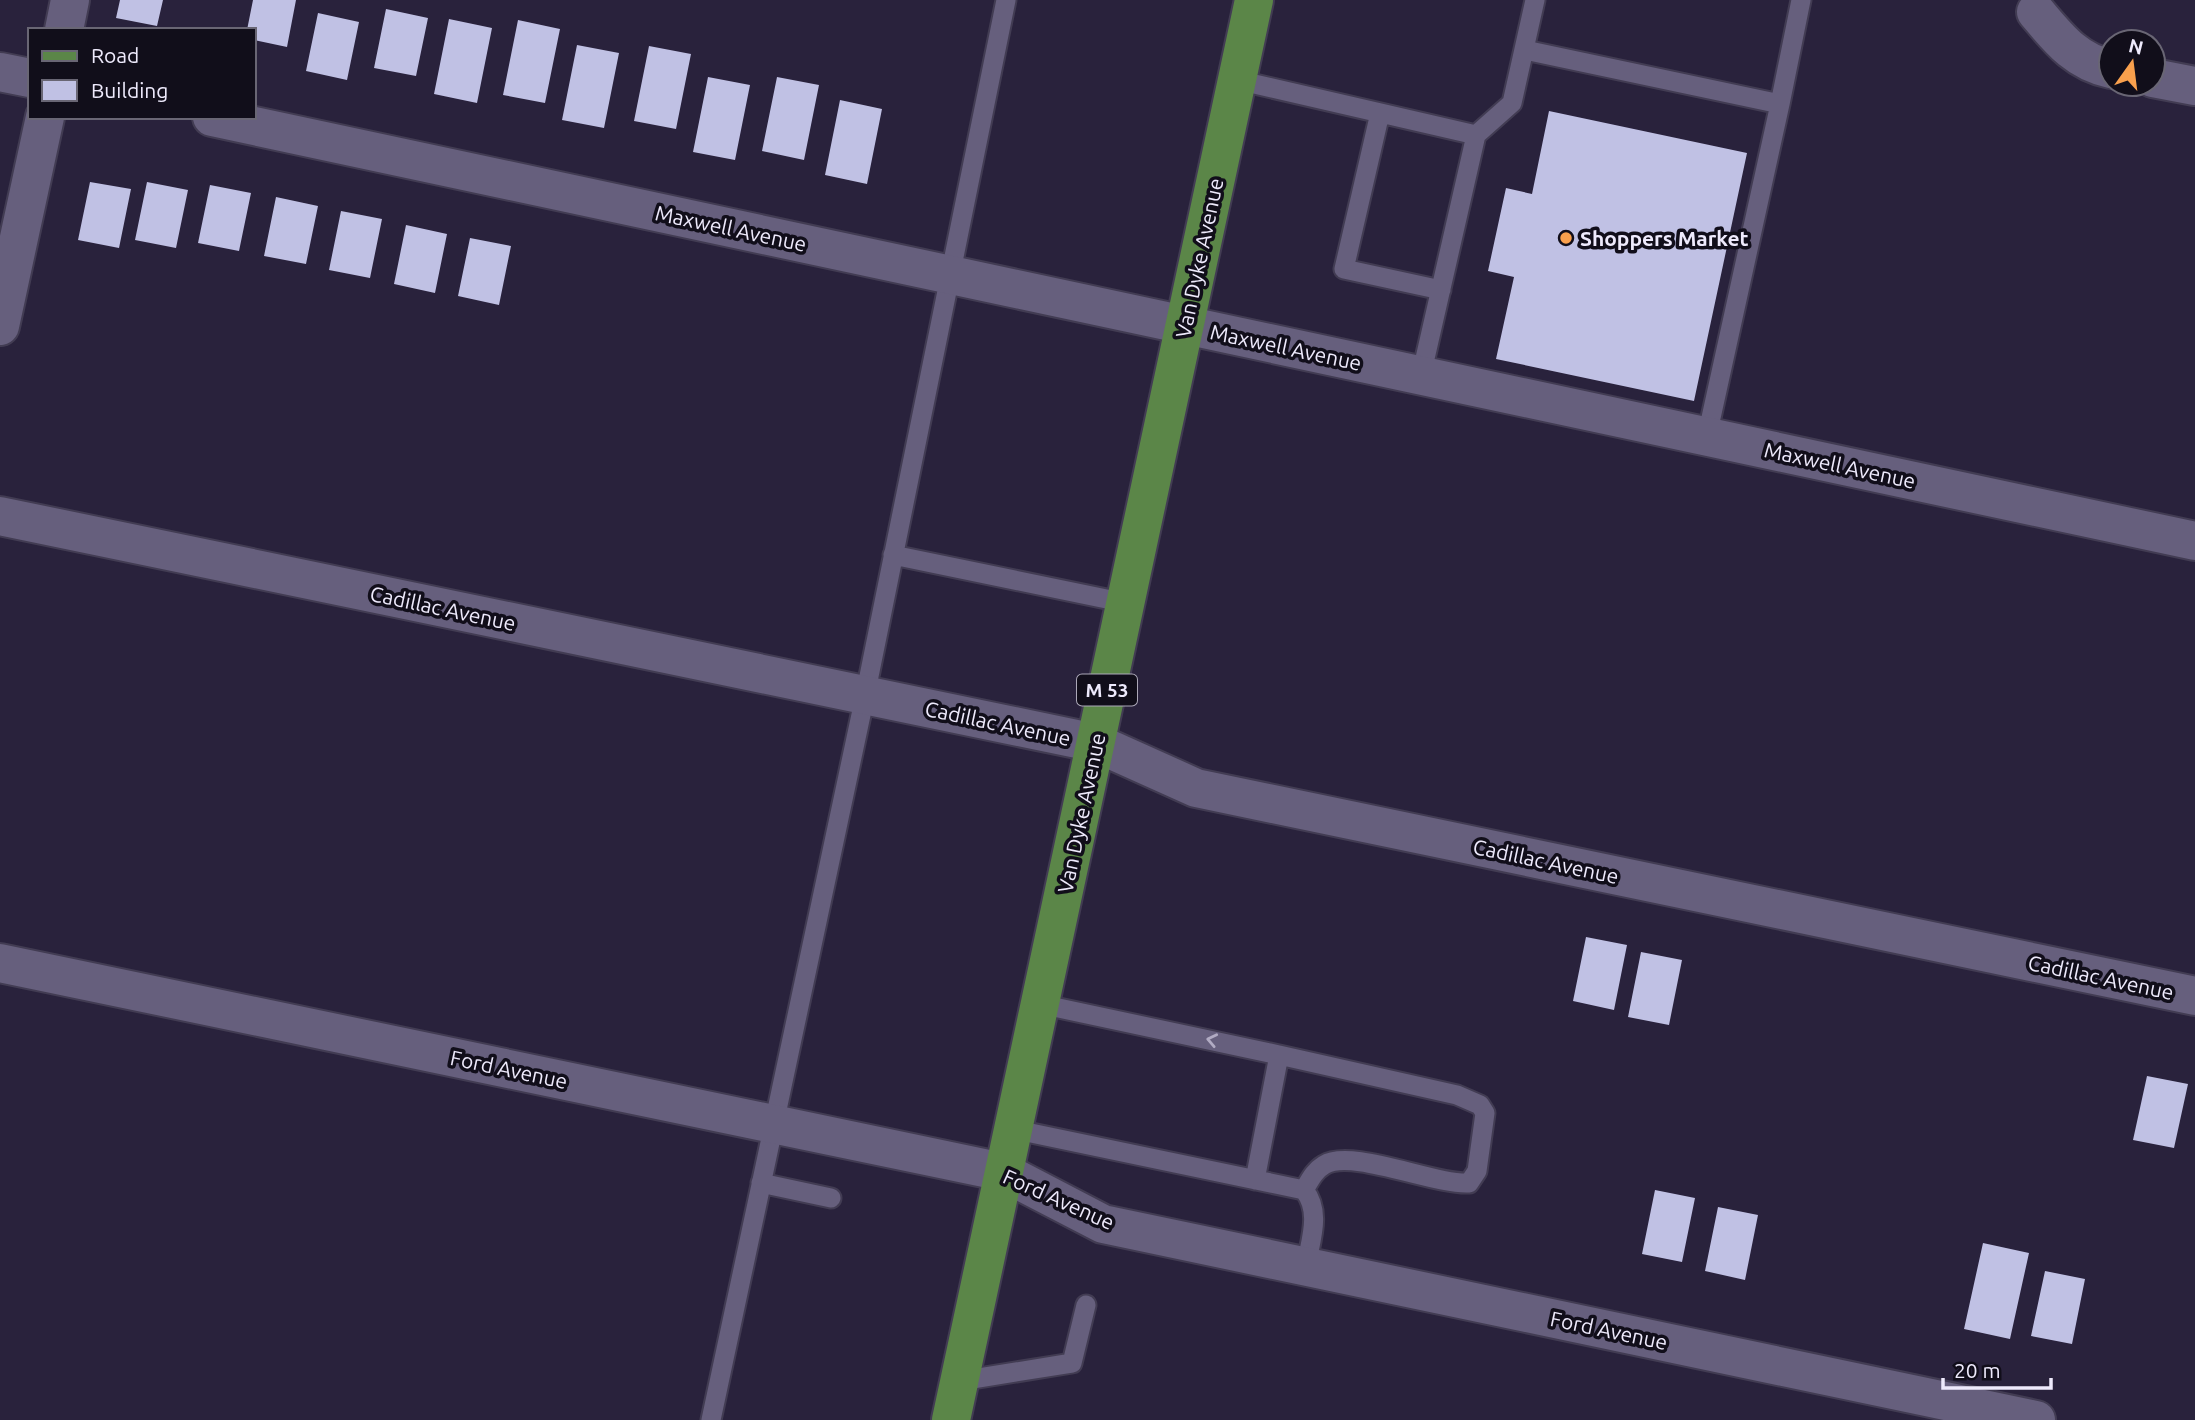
<svg xmlns="http://www.w3.org/2000/svg" width="2195" height="1420" font-family="Ubuntu,sans-serif">
<style>
.building{fill:#c0c1e4}
.lines{fill:none;stroke-linecap:round;stroke-linejoin:round}
.service-casing{stroke:#423c53;stroke-width:23}
.minor-casing{stroke:#423c53;stroke-width:42}
.primary-casing{stroke:#423c53;stroke-width:42}
.service{stroke:#665f7d;stroke-width:19}
.minor{stroke:#665f7d;stroke-width:38}
.primary{stroke:#5b8648;stroke-width:38}
.oneway{stroke:#b1abc3}
.poi-dot{fill:#f9a04d;stroke:#110e1a;stroke-width:2.5}
.labels{text-anchor:middle;dominant-baseline:central;stroke-width:7;stroke-linejoin:round;paint-order:stroke}
.shield{fill:#110e1a;stroke:#aca8b8;stroke-width:2}
.shield-label{font-size:19px;font-weight:bold;fill:#eeeafc}
.street-label{font-size:21px;fill:#eeeafc;stroke:#110e1a}
.poi-label{font-size:21px;font-weight:bold;fill:#eeeafc;stroke:#110e1a;text-anchor:start}
</style>
<rect width="100%" height="100%" fill="#29223c"/>
<path class="building" d="M120,0H163L157,26L116,18Z
M253,0H296L287,47L254,40V30H247Z
M386,9L428,18L416,76L374,68Z
M318,13L359,22L347,80L306,71Z
M449,19L492,28L477,103L434,94Z
M518,20L560,29L545,103L503,95Z
M577,45L619,53L604,128L562,120Z
M649,46L691,54L676,129L634,121Z
M708,77L750,85L735,160L693,152Z
M777,77L819,85L804,160L762,151Z
M840,100L882,109L867,184L825,175Z
M1549,111L1747,153L1694,401L1496,359L1514,277L1488,271L1506,188L1532,194Z
M90,182L131,189L119,248L78,240Z
M147,182L188,190L176,248L135,240Z
M210,185L251,193L239,251L198,243Z
M276,197L318,206L306,264L264,256Z
M341,211L382,219L370,278L329,270Z
M406,225L447,234L435,293L394,284Z
M470,238L511,246L499,305L458,296Z
M1586,937L1627,945L1614,1010L1573,1001Z
M1641,952L1682,960L1669,1025L1628,1017Z
M2147,1076L2188,1084L2174,1148L2133,1140Z
M1655,1190L1695,1198L1682,1262L1642,1254Z
M1718,1207L1758,1215L1745,1280L1705,1271Z
M1983,1243L2029,1253L2010,1339L1964,1329Z
M2045,1271L2085,1279L2072,1344L2031,1336Z"/>
<g class="lines">
<defs>
<path id="service" d="M1525,50L1780,104L1801,0
M1237,80L1476,135
M1380,113L1344,269L1441,290
M1421,376L1476,135L1512,103L1535,0
M1707,436L1780,104
M893,555L1126,603
M1040,1004L1279,1055
M1012,1129L1304,1190C1322,1212 1310,1241 1306,1267
M1255,1180L1279,1055L1457,1095L1480,1105L1485,1113L1477,1171L1469,1183C1434,1185 1351,1148 1324,1165C1314,1171 1310,1180 1304,1190
M761,1183L831,1198
M960,1381L1072,1363L1086,1305
M711,1420L865,696L1006,0"/>
<path id="minor" d="M2036,12C2058,38 2076,62 2111,69
M64,30L70,0
M0,72L30,78
M2153,78L2195,86
M212,117L2195,541
M0,326L45,117
M0,516L1096,743L1196,788L2195,996
M0,963L1003,1172L1103,1224L2036,1420"/>
<path id="primary" d="M951,1420L1254,0"/>
</defs>
<use href="#service" class="service-casing"/>
<use href="#minor" class="minor-casing"/>
<use href="#primary" class="primary-casing"/>
<use href="#service" class="service"/>
<use href="#minor" class="minor"/>
<use href="#primary" class="primary"/>
</g>
<defs><path id="oneway-chevron" d="M-2-3.5L2.5 0L-2 3.5" fill="none" stroke-width="1.6" stroke-linecap="round" stroke-linejoin="round" transform="scale(1.75)"/></defs>
<use class="oneway" href="#oneway-chevron" transform="translate(1212 1040) rotate(-168)"/>
<circle class="poi-dot" cx="1566" cy="238" r="7"/>
<g class="labels">
<rect class="shield" x="1077" y="674.5" width="60" height="31" rx="5"/>
<g class="shield-label">
<text x="1107" y="690">M 53</text>
</g>
<g class="street-label">
<text transform="translate(731 228) rotate(12)">Maxwell Avenue</text>
<text transform="translate(1199 258) rotate(-78)">Van Dyke Avenue</text>
<text transform="translate(1286 347) rotate(12)">Maxwell Avenue</text>
<text transform="translate(1840 465) rotate(12)">Maxwell Avenue</text>
<text transform="translate(443 608) rotate(12)">Cadillac Avenue</text>
<text transform="translate(998 723) rotate(12)">Cadillac Avenue</text>
<text transform="translate(1081 813) rotate(-78)">Van Dyke Avenue</text>
<text transform="translate(1546 861) rotate(12)">Cadillac Avenue</text>
<text transform="translate(2101 977) rotate(12)">Cadillac Avenue</text>
<text transform="translate(509 1069) rotate(12)">Ford Avenue</text>
<text transform="translate(1059 1199) rotate(24)">Ford Avenue</text>
<text transform="translate(1609 1330) rotate(12)">Ford Avenue</text>
</g>
<g class="poi-label">
<text x="1580" y="238">Shoppers Market</text>
</g>
</g>
<rect x="28" y="28" width="228" height="91" fill="#110e1a" stroke="#696674" stroke-width="2"/>
<rect x="42" y="51" width="35" height="10" fill="#5b8648" stroke="#696674" stroke-width="2"/>
<text x="91" y="63" font-size="21" fill="#eeeafc">Road</text>
<rect x="42" y="80" width="35" height="21" fill="#c0c1e4" stroke="#696674" stroke-width="2"/>
<text x="91" y="98" font-size="21" fill="#eeeafc">Building</text>
<g transform="translate(2132 63) rotate(14)"><circle r="33" fill="#110e1a" stroke="#696674" stroke-width="2"/>
<path d="M0-5L12 26L0 18L-12 26Z" fill="#f9a04d"/>
<text y="-10" font-size="19" font-weight="bold" text-anchor="middle" fill="#eeeafc">N</text>
</g>
<path d="M1943 1378v10h108v-10" fill="none" stroke="#eeeafc" stroke-width="3.5"/>
<text x="1954" y="1378" font-size="21" fill="#eeeafc" stroke="#110e1a" stroke-width="5" paint-order="stroke">20 m</text>
</svg>
